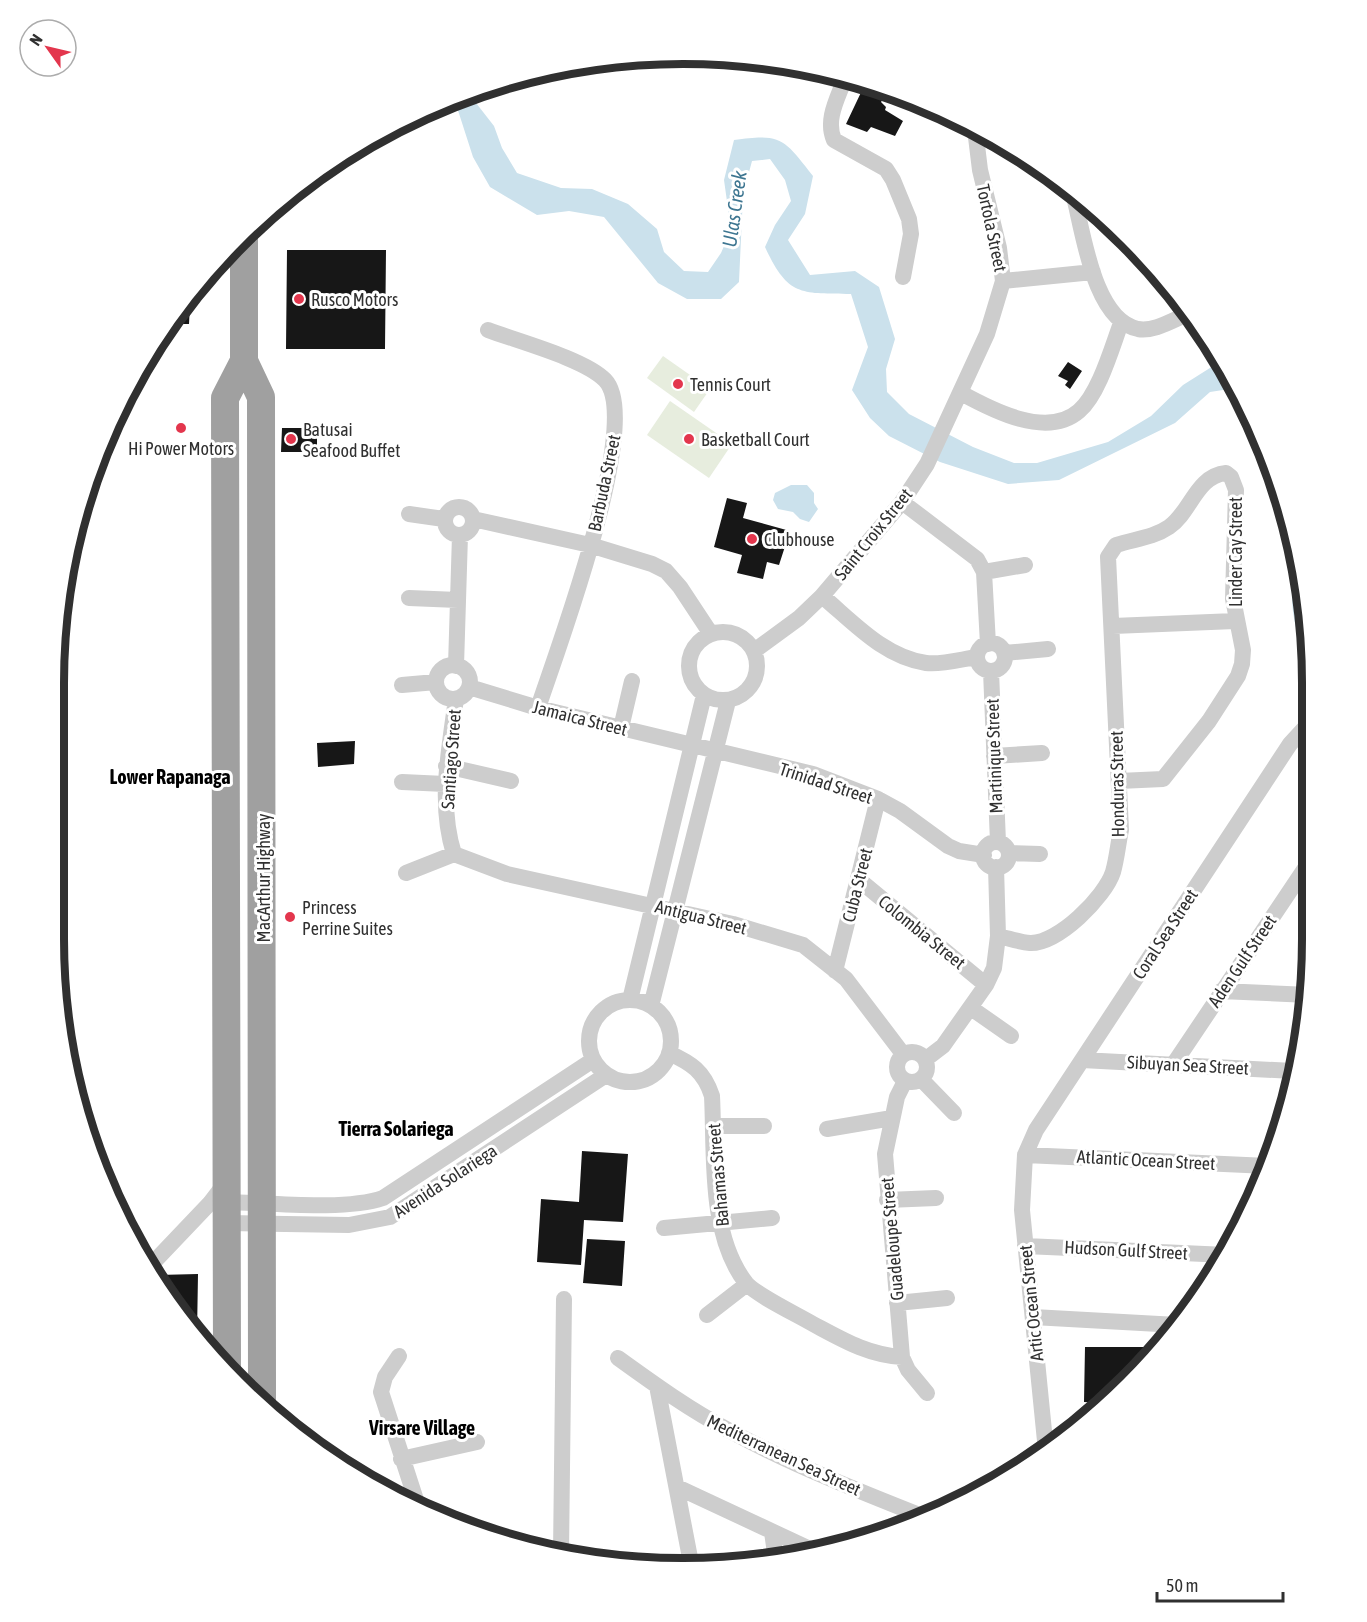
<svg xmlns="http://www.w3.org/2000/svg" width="1367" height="1622" font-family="'Asap Condensed',sans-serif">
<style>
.green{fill:#e7edde}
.water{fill:#cbe1ec}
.building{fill:#171717}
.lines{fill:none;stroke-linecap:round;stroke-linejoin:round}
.minor{stroke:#cdcdcd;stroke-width:16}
.trunk{stroke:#a0a0a0;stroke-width:28}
.poi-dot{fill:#e3364d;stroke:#fff;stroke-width:2}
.labels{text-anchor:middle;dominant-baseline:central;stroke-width:6;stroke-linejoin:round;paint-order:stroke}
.street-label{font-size:18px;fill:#303030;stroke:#fff}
.poi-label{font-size:18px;fill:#303030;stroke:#fff;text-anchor:start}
.water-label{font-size:20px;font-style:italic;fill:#3e7691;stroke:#fff}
.neighbourhood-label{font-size:20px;font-weight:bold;fill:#000;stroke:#fff}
.rim{fill:none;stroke:#303030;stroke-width:8}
</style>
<rect width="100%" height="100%" fill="#fff"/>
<path class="green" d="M663,356L710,389L694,412L647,378Z
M670,401L732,444L709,478L647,435Z"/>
<path class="water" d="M469,94L494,126L502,148L517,173L561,188L592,189L628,204L657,229L664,252L684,271L708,272L721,253L731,230L724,180L734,140C782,133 784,139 813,176L805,214L788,240L810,275L855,271L879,287L895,339L886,369L887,392L909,414L973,447L1014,463H1037L1108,442L1151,416L1183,385L1221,361L1236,388L1210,392L1175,423L1059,480L1008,484L940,462L889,436L870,418L852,390L868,347L851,294C801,293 788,297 765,247L775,225L791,201L785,180L770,159L752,161L743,195L739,282L721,299H687L658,283L604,217L569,211L537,215L490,187L473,157L454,98Z
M791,485H807L814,493V503L818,509L809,522L800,519L793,512L778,509L773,500L775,493Z
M1295,540L1301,561L1310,649L1303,647C1287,613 1292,577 1295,540Z"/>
<path class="building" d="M865,84L888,91L881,102L886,107L885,110L903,121L895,136L871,127L867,132L846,124Z
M287,250H386L385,349H286Z
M182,304H190L189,324H169Z
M1068,362L1082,371L1070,389L1065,385L1068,381L1058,376Z
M282,428H317V452H281Z
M727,498L747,503L743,518L790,531L779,565L767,562L763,579L737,573L742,555L714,547Z
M355,741L354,764L318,767L317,743Z
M1312,881V937L1298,933L1305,909L1299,893Z
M582,1151L628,1154L623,1222L584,1220L581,1265L537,1262L541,1199L579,1202Z
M587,1239L625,1241L622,1286L583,1283Z
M198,1274L197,1334L158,1275Z
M1085,1347H1161L1101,1403L1084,1402Z"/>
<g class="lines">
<path class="minor" d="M845,78C838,98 825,119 834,140L886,169L893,180L909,219L911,234L903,277
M1073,193C1083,230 1093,320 1138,329C1155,332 1174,319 1190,313
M1003,281L1093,272
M488,330C517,341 585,359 605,380C644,420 556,653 538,708
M961,393C992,410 1047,439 1079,411C1099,394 1112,347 1121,323
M902,502L977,559L984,572L988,644
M445 521a14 14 0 1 1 28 0a14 14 0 1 1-28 0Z
M409,514L444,519
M473,519L590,545L652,564L666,571L680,587L711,634
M984,572L1025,565
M822,596C853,622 884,657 926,663C942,665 962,659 977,657
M409,598L458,600
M1113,626L1235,621
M689 666a34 34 0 1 1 68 0a34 34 0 1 1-68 0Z
M977 657a14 14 0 1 1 28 0a14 14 0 1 1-28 0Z
M754,651L799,618L822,596L902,502L927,464L987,334L1003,281L999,248L980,170L975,129
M1004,653L1048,649
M436 682a17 17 0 1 1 34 0a17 17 0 1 1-34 0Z
M456,666L460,535
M991,671L998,842
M402,685L436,682
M469,687L538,708L813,774L878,799L900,811L948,846L959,851L984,855
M621,728L632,681
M994,756L1042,753
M446,766L511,781
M402,782L445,784
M983 855a13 13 0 1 1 26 0a13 13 0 1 1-26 0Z
M1009,853L1040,854
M454,854L507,874L733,924L803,945L846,979L903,1054
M454,854C438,803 449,751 456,699
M406,873L454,854
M858,879L986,985
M998,936C1008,938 1019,942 1030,943C1058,944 1105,897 1113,872C1117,858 1118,844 1121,830L1108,557L1116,545C1134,539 1153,538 1169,527C1191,512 1196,476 1226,473L1231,477L1236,490L1233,599L1243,650L1242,664L1238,676L1209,721L1163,779L1119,781
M835,971L878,799
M1221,991L1309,995
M630,1000L704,695
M589 1041a41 41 0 1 1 82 0a41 41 0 1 1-82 0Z
M651,1006L728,701
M971,1008L1011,1036
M897 1067a15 15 0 1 1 30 0a15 15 0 1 1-30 0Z
M669,1053C691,1063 704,1071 712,1096C715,1154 708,1234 746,1283C756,1295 798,1315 813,1324C843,1340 868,1355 902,1357
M926,1059L943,1046L986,985L994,968L998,936L996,867
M1082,1060L1293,1071
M1173,1065L1312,858
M921,1079L954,1113
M905,1081L897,1097L885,1154L902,1357L908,1370L927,1393
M714,1126H764
M827,1129L892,1118
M1025,1155L1268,1166
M887,1200L936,1198
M228,1202C270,1203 345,1211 383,1198L593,1060
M228,1223L349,1225L390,1217L606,1075
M664,1228L772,1218
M1025,1246L1227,1255
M151,1265L210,1203L226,1182
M897,1303L947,1298
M707,1315L747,1284
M1033,1317L1177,1325
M399,1356L385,1377L381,1392L417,1503
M618,1358C654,1384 690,1410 730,1431C793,1465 861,1492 927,1518
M657,1386L691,1563
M1046,1451L1022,1210L1025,1155L1036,1130L1290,744L1313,719
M401,1459L477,1442
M677,1487L812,1550
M772,1532L776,1560
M561,1553L564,1299"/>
<path class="trunk" d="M244,237V361L261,397L262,1399
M227,1368L225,398L244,361"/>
</g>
<g class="poi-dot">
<circle cx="299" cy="299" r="6"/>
<circle cx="678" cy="384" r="6"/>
<circle cx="181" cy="428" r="6"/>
<circle cx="291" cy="439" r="6"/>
<circle cx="689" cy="439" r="6"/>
<circle cx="752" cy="539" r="6"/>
<circle cx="290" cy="917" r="6"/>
</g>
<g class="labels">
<g class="street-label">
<text transform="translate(992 228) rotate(78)">Tortola Street</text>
<text transform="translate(604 483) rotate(-78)">Barbuda Street</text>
<text transform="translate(873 534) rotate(-51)">Saint Croix Street</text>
<text transform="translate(1235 552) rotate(-90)">Linder Cay Street</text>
<text transform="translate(580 718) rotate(14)">Jamaica Street</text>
<text transform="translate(994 756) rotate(-92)">Martinique Street</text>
<text transform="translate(451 759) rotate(-86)">Santiago Street</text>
<text transform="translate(826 783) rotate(18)">Trinidad Street</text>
<text transform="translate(1117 784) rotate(-91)">Honduras Street</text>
<text transform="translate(263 878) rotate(-90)">MacArthur Highway</text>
<text transform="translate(857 885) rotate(-76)">Cuba Street</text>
<text transform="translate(701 917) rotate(14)">Antigua Street</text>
<text transform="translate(922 932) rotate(39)">Colombia Street</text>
<text transform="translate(1165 934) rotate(-57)">Coral Sea Street</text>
<text transform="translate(1242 961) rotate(-56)">Aden Gulf Street</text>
<text transform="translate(1188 1065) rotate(3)">Sibuyan Sea Street</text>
<text transform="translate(1146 1160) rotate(3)">Atlantic Ocean Street</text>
<text transform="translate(718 1175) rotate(-95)">Bahamas Street</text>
<text transform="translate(445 1181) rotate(-33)">Avenida Solariega</text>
<text transform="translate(892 1239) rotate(-95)">Guadeloupe Street</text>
<text transform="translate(1126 1250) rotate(3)">Hudson Gulf Street</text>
<text transform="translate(1031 1303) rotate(-96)">Artic Ocean Street</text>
<text transform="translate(784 1455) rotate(25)">Mediterranean Sea Street</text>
</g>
<g class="poi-label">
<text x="311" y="299">Rusco Motors</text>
<text x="690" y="384">Tennis Court</text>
<text x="303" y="429">Batusai<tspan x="303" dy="21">Seafood Buffet</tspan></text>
<text x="701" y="439">Basketball Court</text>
<text x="181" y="448" text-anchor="middle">Hi Power Motors</text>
<text x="764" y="539">Clubhouse</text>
<text x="302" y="907">Princess<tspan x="302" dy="21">Perrine Suites</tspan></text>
</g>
<g class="water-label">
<text transform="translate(734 209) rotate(-82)">Ulas Creek</text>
</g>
<g class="neighbourhood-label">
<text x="170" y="776">Lower Rapanaga</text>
<text x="396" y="1128">Tierra Solariega</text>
<text x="422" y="1427">Virsare Village</text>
</g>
</g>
<path d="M0 0H1367V1622H0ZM683 64H683A619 619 0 0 1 1302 683V939A619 619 0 0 1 683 1558H683A619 619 0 0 1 64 939V683A619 619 0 0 1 683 64Z" fill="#fff" fill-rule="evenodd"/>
<path class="rim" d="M683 64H683A619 619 0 0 1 1302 683V939A619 619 0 0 1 683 1558H683A619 619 0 0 1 64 939V683A619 619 0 0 1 683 64Z"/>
<g transform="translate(48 48) rotate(304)"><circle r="28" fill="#ffffff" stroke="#acacac" stroke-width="1.5"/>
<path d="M0-4.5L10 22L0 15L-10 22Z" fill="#e3364d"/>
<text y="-9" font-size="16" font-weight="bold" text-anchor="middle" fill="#303030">N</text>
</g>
<path d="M1157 1592v9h126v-9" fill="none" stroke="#303030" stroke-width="3"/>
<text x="1166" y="1592" font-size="18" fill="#303030" stroke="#ffffff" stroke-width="4.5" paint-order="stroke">50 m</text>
</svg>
